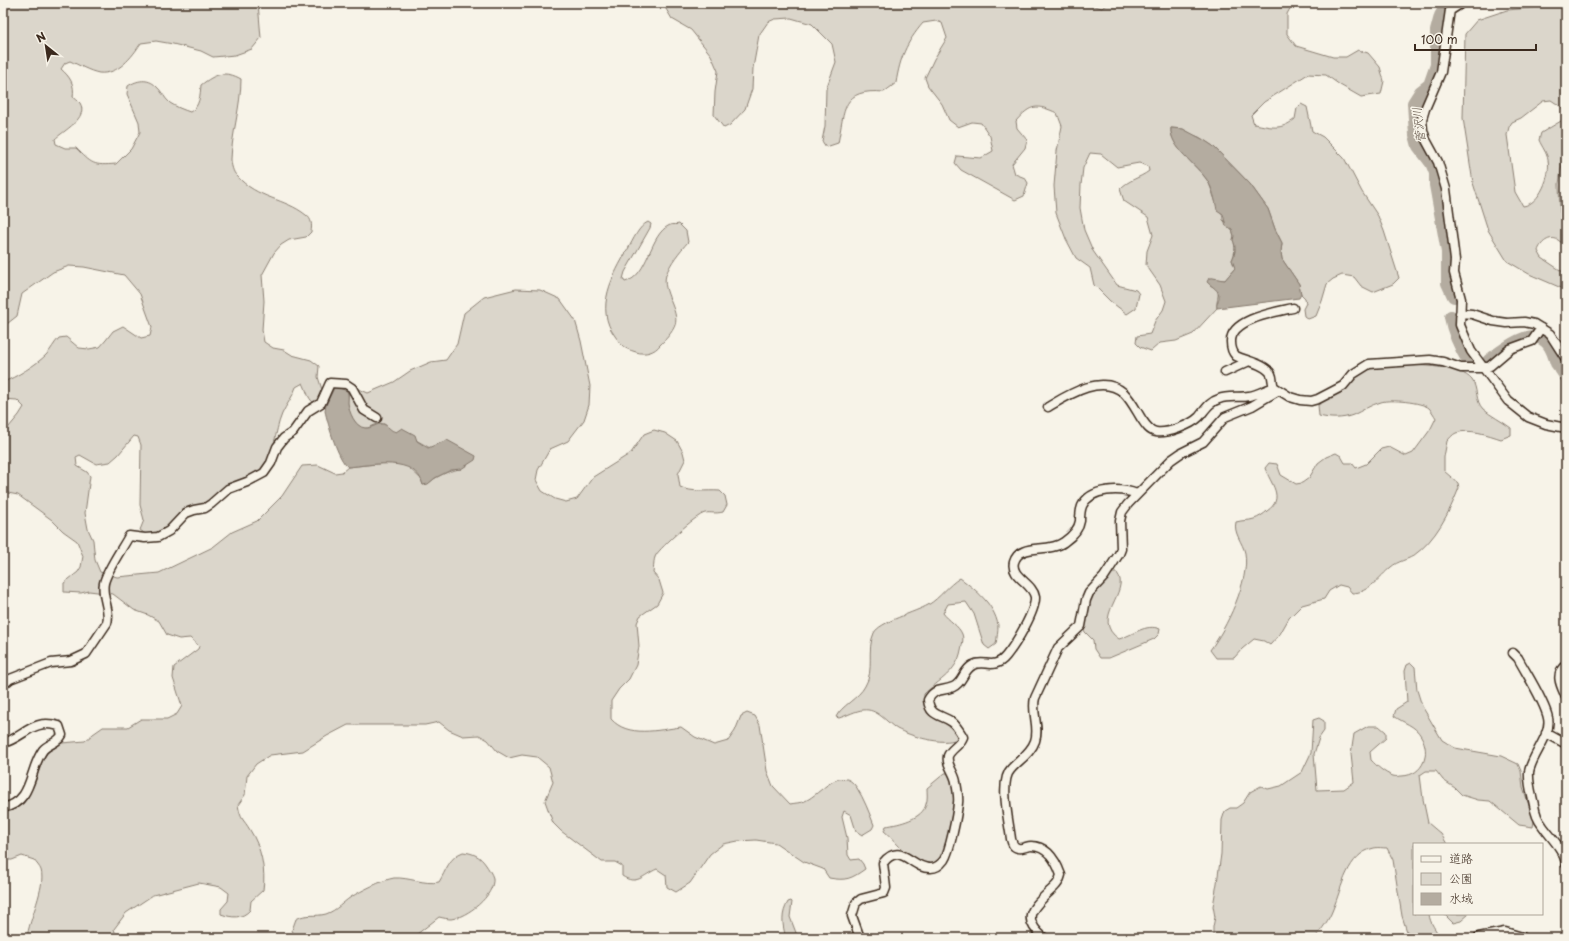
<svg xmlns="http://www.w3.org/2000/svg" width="1569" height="941" font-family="'Playpen Sans','Klee One',sans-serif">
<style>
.green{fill:#dbd6cb;stroke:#8b8074}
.water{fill:#b4aca0;stroke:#84786c}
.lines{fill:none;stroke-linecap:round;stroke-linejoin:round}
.river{stroke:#b4aca0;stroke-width:14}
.minor-casing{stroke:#3b2a1e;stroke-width:11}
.major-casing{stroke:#3b2a1e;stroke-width:13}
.minor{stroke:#f7f3e8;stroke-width:8}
.major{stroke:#f7f3e8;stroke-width:10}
.labels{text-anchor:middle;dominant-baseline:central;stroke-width:3;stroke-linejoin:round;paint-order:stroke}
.water-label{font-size:12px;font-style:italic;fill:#5f5145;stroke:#f7f3e8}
</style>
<rect width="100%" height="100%" fill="#f7f3e8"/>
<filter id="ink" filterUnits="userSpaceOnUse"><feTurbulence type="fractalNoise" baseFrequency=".025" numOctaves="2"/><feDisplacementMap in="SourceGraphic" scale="8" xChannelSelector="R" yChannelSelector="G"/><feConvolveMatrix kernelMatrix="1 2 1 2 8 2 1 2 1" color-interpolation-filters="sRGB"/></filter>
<g filter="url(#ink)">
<path class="green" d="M3,3H258L261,38L252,49L235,55L213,57L201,51L173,44L156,41L141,43C132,57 118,75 99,73C89,71 79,65 70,61L65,63L61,69C70,77 75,84 73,97C75,98 78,101 80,103C89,118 63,131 55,139L56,144L65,148H76C92,164 93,166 116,164L131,149L140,132L139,122L127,94L128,86C137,80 148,78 156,86C162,91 164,98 170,103C176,107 184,110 190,112C200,107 200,95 201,85C215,74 225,70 241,79C241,106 232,132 231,159C231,164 233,173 237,176C257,199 285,198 306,215C312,219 312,225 311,232L306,237L289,240L281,245L274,253L262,275L264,301L262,330L264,342L273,348L284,350L292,355L311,360L319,366L318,377L323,393L317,404C308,402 307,390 303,383L296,387C293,397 286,405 282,414C274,433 275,455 263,471L160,531L147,535L140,530L144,520L140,505L141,445L138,437L134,436L118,455L110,462L96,464L80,455L76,457L77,466L87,472L90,476L85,513L88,529L93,540L95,560L100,572L117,577L159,573L213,547L232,532L257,521L282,496L302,466L318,465L335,473L342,472L348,467L386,463L406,465L421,479L423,485C428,484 430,482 434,479C442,474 451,470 461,469C446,460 432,448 416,440C409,437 397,436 390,431C387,428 388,426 384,424C375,421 366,434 358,425C350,418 344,400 350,391L359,389L368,393L394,382L410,371L431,362L446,360L457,344L464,313L484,297L516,289L540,290L560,299L575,320L581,341L590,386L589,405L584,420L568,441L550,449L538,470L536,480L542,491L555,499L566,502L577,499L593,477L631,453L644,434L654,430L665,433L677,441L683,452L685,460L678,474L680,487C693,493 706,490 720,491L725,496L727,505L723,512C715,514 711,512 705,513C696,515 661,547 656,555C653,560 654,568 653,573L659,580L663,593L657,604L640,616L637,623L639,646L636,665L629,679L619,689L611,701V719C628,738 658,730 681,727L695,737L714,745L728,741L735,731L741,716L747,713L755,716L760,725L767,771L773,786L790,804C795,803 801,803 805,801C821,794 841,763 857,788C864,799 869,812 874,825L872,829L862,835L856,831L851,815L844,811L842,817L847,838L848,855L851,860L859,859L863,864L865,869C851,879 846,881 829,878L823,869L804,862L776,843L756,840L738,841L723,844L710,854L690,883L676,892L667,887L666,875L657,869C643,875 637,886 622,876V866L615,862H602L561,831L553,823L545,801L553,782L549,767L537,757L522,755L509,758L497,751L488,740L479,735L463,736L449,730L439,722L425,725H348L327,736L303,751L270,755L256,764L247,776L245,795L238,805C241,821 243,818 250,830C261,847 266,870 263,890L251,901L250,910C242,919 232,918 221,914V909L228,901L229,893L221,887L199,883L153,895L126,913L114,929L117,938H27C29,919 46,887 41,870C40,867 36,863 34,860L22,856L12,860H3V812L14,809L24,803L36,780L42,761L48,752L62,743L85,741L93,734L103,727H128L141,719H167L177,714L182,706L173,678L174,667L198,649L199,646L190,638L179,639L167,635L159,621L148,615L134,610L113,594L89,591L81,593L64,592V583L78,572L81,567L83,556L77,541L63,531L52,520L18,495L3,492V434L19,415L24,407L17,400L3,399V382C15,378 37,364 46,355C51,350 54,343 59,338L66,337L79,348L89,349L100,347L106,340L113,331L123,326L141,338L150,336L152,327L140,294L124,275L84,267L69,266L53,272L22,294L17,316L3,327Z
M666,3H1076L1087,4L1102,8L1108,3H1293L1287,14V34L1296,46L1333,57H1346L1358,50L1368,53L1380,67L1384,81L1381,94L1361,97L1340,85L1326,75L1308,74L1264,102L1251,115L1254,124C1272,127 1280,131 1295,119L1297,108L1301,104L1307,107L1312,131L1323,137L1344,158L1351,171L1362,192L1378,216L1384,231L1399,278L1393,284L1373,292L1361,286L1354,277L1342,275L1333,279L1327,284L1322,301L1316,316L1308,319L1304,316L1303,309L1306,303L1305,298L1301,294L1299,284L1282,259L1281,252L1282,243L1275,229L1268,209L1250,184L1213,146L1199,137L1193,135L1183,129L1171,128C1169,145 1197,166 1207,180C1211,186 1212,193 1215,200C1218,207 1223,212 1223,220L1232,229L1234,236L1233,240C1236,247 1235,253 1232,260L1235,268L1225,280H1218L1212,278L1210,285L1218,290C1219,297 1216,302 1217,308L1193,334L1176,341L1160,343L1151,351L1140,347L1136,343L1137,336L1150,334L1155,321L1163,310L1166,301L1160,285L1146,265L1147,251L1153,235L1148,217L1124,201L1120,189C1128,180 1140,178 1149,171L1148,166L1139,163L1117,167L1101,154L1090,153L1083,168L1081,185L1080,208L1084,230L1093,251L1117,285L1136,290L1139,294L1136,308L1127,314L1110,301L1094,285L1090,268L1076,258L1066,239L1056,213L1054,186L1057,151L1062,126L1057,113C1037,104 1031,104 1016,121L1017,128L1027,140L1025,148L1012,164L1015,174L1025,178L1028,183L1024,196L1015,200L961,170L955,163L957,156L981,158L993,151L990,136L981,123L972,122L958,127L949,120L942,104L928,86L925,78L934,59L947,38L942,23L936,21L923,23C906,43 900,58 896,83L884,92C841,88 845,110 838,143L826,147L822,141L825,126L826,89L836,62L832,44L812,24L791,18L775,19L768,22L759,35L753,68L752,89L745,109L730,125L724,128L714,115L715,92L718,71L711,55L691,30L672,19L666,9Z
M1562,3H1566V107L1563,108L1551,100L1543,101L1521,118L1512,122L1509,127L1507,135L1515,192L1523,206C1540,204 1551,175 1548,160C1547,153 1542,147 1539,140L1541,133L1566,118V150L1562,163L1559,184L1560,212L1566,227V246C1563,244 1561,242 1558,240C1550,235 1540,243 1538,251L1542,258L1566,274V290L1529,274L1507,261L1488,230L1473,183L1463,118L1465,34L1477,20L1507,10L1541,7Z
M648,222L651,224L650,228L625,272L623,279L625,282C649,276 649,234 670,225C672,224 677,225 679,224L686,231L688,242C680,251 670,263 666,275C661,291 680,311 675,325C672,333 666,339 660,345C655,352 645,355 636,352C623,348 623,347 615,336C594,308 613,275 628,249C633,240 639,226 648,222Z
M1410,365C1425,366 1461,366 1472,380C1478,388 1475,401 1483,409C1491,416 1502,421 1511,428V435L1501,439C1489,435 1469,428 1456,433C1453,434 1449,439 1447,441L1444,457V471L1458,483L1459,488C1449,513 1436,540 1413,556C1407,560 1398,561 1391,567C1379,577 1369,593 1352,593L1347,587L1339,585L1329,591L1324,599L1302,605L1289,618L1280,634L1270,645L1264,641L1254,639L1242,649L1234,658H1216L1210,650C1226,629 1250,580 1245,553C1243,543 1233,533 1236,522C1243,520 1248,521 1254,519C1258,518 1264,514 1267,511C1286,498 1270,483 1265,468L1269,463L1277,464L1281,475L1296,484L1302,483L1309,478L1318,463L1326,457L1336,453L1341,456L1345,463H1352L1356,468L1366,464L1381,449L1389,447L1406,456L1413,453L1430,430L1436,418C1434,415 1432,411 1429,408C1422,402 1390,399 1381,402C1370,405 1362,411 1353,415C1343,419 1330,419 1319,416L1318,405L1321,399L1359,372L1373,367Z
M1109,573H1117C1132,591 1089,619 1119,639C1133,635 1146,623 1160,629L1159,634L1154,639L1109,658H1100L1094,649L1093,640L1085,632L1082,625L1086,592Z
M960,578C976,590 994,604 998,625C998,631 997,638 996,644L989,649L984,645L974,614L966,602L948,604L943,613C948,620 959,626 962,634C964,639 962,645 961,650C957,672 939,680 924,694C924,700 924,705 928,709C937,718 950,724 960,732L957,739C943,746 910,736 897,729C886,722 877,708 863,710C857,710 846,716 839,718L836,717C841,706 859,698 865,686C875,670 866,650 874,633C879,622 916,612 928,605C940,598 948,585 960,578Z
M1411,663L1415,667L1417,690L1422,706L1442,740L1455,748L1501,756L1518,764L1521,771L1523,787L1534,821L1533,827L1519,825L1490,801L1478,800L1462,795L1455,788L1443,780L1436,771H1426L1420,775L1423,799L1428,823L1441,834L1447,844H1414V914H1429C1430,924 1436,929 1440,938H1409L1402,916L1393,860L1387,848C1383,848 1378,847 1374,848C1347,854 1342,888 1333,909C1329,920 1322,929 1315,938H1213V927L1215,917L1213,906L1217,883L1221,854L1222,820L1225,811L1230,808H1236L1243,803L1250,792L1261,786L1268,789L1281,786L1302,772L1311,753L1313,720L1319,718L1324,721V731L1319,738L1314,754L1317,790L1344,789L1354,782L1351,754L1354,734L1368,726H1379L1386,732V738L1370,752L1371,760C1377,766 1384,773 1393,776C1396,777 1399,776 1402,776C1424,775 1431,753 1421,736C1415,725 1403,723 1394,716L1396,709L1407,702L1405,671L1407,665Z
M945,773H948L952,779L957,803L951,818L952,829L947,848L938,862C933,863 926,865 922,864C910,861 894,839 884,831L886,826C899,824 923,819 926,804C928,799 927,793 927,788Z
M463,852C473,853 480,856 486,865C488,868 492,874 493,878C495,896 467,917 451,919C448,919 443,918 439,917L412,938L295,937L292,930L296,919C307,913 315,917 326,914C337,910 342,903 351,897C361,891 382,880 394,878C409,877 424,885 439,882C446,871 449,857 463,852Z
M791,901L792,902L790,917L798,938H786C782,924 781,914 788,902Z
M1444,914H1469L1461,921L1453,923Z"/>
<path class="water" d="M1171,128L1183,129L1204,140L1213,146L1250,184L1268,209L1275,229L1282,243L1281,252L1282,259L1299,284L1301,294L1299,298L1217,308C1216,304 1218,302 1219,298C1220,290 1212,287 1207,282L1209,278C1213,277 1220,280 1225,280L1235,268L1232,260C1236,252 1236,247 1233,240L1234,236L1232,229L1226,226L1223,214L1217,210C1215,200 1213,189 1207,180C1197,165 1169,147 1171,128Z
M337,387L347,391C349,395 348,399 348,403C349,412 355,427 365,428C371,429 377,423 383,424C388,425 390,431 396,432L402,428L415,435L417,441L428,448L447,440L476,456L475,460L461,469L451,470L435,478L428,484L423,485C416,455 371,465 348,467C338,460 328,424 325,411L326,405L334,388Z"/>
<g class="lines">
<path class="river" d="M1446,3V7L1441,16L1437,31V65L1430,85L1421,92L1414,103L1416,135L1419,146L1432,163L1436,173V185L1448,252V283L1454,296
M1451,317C1454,334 1461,348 1470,363
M1489,361C1501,352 1532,327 1546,341C1553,347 1554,355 1557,363C1560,367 1563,371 1566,376"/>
<defs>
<path id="minor" d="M1451,3L1441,72L1425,109L1422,119L1423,130L1426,140L1438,162L1446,189L1455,260L1454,273L1461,299L1460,325L1471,351L1508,401L1528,417L1546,424L1566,428
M1451,10L1462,3
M1293,308C1276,312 1230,319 1231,342C1231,348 1232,352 1236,356C1246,361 1266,364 1271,374C1273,378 1272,383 1274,387L1290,397L1300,400L1311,401L1318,399L1343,386L1353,374L1369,364L1430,360L1443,362L1461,368H1483L1490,366L1510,349L1532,341L1541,328
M1460,313L1472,314L1493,321L1507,323L1524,322L1534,324L1550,334L1566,359
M1225,372L1247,362
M1048,407C1068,395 1102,373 1124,393C1131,400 1136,410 1141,418C1145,424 1149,431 1156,432C1167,434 1191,425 1199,417C1205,410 1209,402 1219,399C1228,395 1239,398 1249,396C1257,395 1267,389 1274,387
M1513,653L1518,658C1526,673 1545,702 1548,718C1552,735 1531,756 1529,772C1528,783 1532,795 1534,805C1535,812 1538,820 1542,825C1550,837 1564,849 1566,864
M1566,665C1554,674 1561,686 1566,697
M3,685L10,679L51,663L71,661L86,654L107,623C111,610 101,597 104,583C107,570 122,549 129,536L145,538L158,537L169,531L186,513L194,510L205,508L211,504L228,489L247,482L264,473L271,463L277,447L284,438L293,432L308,411L321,403L330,383L346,384L352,388L364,410L377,418
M1546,733L1566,744
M3,743C25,737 32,718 59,726L62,735C58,743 48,744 43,750C28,771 34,801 3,808
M860,938L852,916L856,903L861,899L884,893L886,888L883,863C901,840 912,870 931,868C936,868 941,864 944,860C950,851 957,815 958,803C959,797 957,789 956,782C955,773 946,765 948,756C951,748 959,747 963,737C960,732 957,726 952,722C941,714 930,717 928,700C935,687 942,692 953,687C963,683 963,670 973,665C984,659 994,671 1006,656C1015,645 1036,611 1035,597C1033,583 1010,577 1014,562C1020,542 1048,554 1064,542C1071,537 1079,529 1080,521C1080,515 1080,511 1082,506C1091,487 1121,488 1137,494
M1044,938C1022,919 1030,910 1048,893C1051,890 1055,887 1057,884C1059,882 1060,878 1061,875C1056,861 1048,846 1031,846C1027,846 1022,849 1018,848C1013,847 1012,843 1011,839C1009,822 999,781 1011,769C1019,760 1031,753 1035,741C1040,727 1031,712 1035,698L1058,648L1081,626L1086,600L1089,593L1104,577L1119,554L1121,549L1120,521L1122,512L1128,504L1171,460L1181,453L1203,442L1225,417L1252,406L1279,390"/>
<path id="major" d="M1479,938L1505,933L1522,938"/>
</defs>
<use href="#minor" class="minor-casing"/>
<use href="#major" class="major-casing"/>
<use href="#minor" class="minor"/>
<use href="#major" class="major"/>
</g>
</g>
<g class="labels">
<g class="water-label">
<text transform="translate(1418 125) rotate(-97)">菅沢川</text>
</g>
</g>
<rect width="1569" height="941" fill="none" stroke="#f7f3e8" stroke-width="16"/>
<rect x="8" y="8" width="1553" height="925" fill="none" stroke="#3b2a1e" stroke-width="1.5" filter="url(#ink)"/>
<rect x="1413" y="843" width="130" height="72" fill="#f7f3e8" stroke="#aca397"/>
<rect x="1421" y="856" width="20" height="6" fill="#f7f3e8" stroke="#aca397"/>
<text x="1449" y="863" font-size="12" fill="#3b2a1e">道路</text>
<rect x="1421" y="873" width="20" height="12" fill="#dbd6cb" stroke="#aca397"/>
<text x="1449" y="883" font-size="12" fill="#3b2a1e">公園</text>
<rect x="1421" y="893" width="20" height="12" fill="#b4aca0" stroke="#aca397"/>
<text x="1449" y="903" font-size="12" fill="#3b2a1e">水域</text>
<g transform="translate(46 46) rotate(330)" stroke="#f7f3e8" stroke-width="3" paint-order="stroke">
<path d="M0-3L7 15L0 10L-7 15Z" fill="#3b2a1e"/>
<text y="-6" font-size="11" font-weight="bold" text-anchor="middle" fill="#3b2a1e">N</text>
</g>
<path d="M1415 44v6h121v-6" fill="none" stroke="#3b2a1e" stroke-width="2"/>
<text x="1421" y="44" font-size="12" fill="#3b2a1e" stroke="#f7f3e8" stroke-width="3" paint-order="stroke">100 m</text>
</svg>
